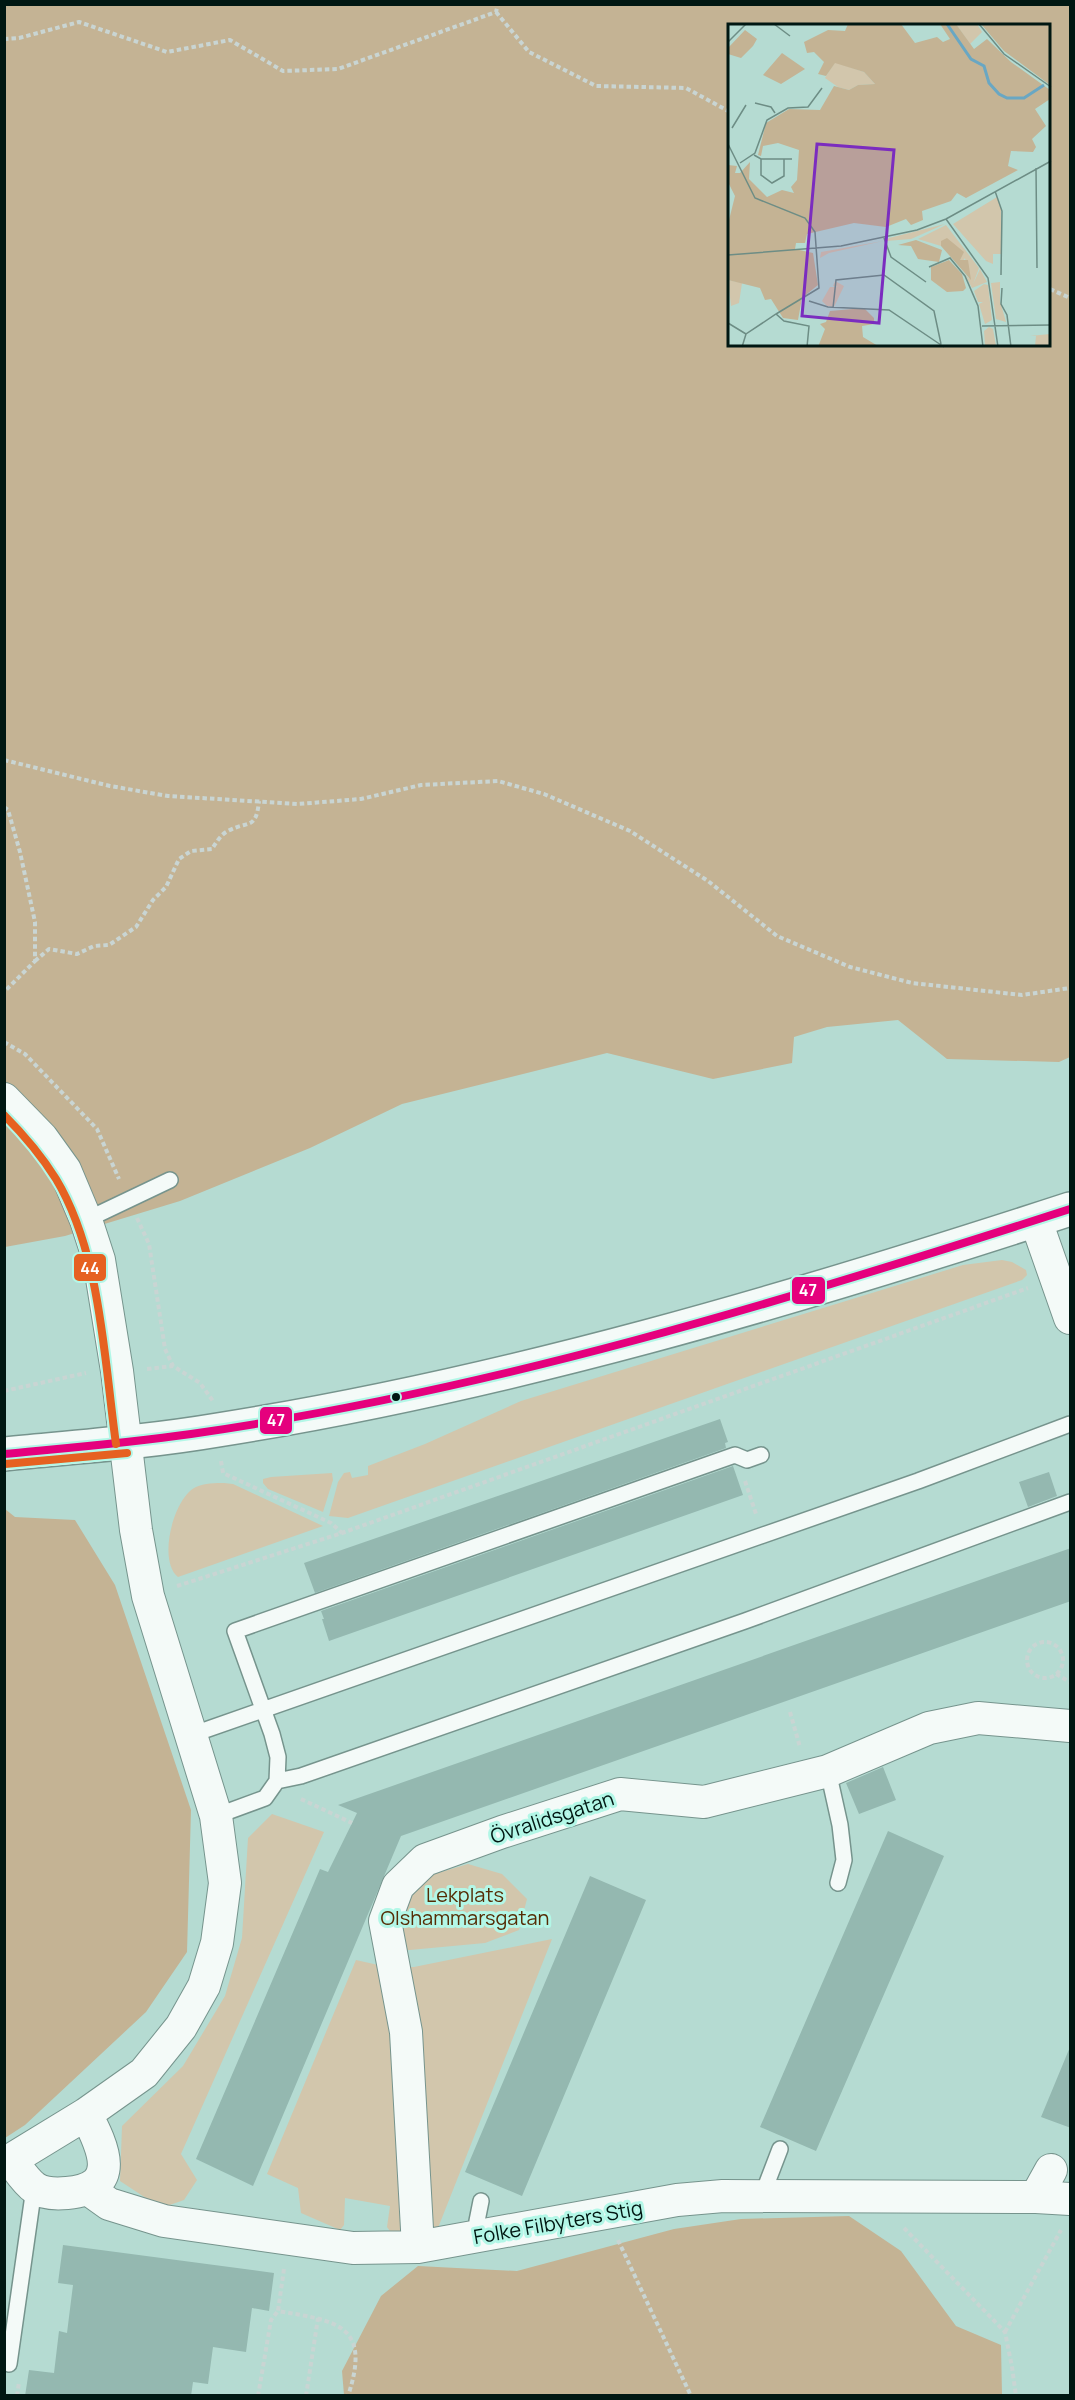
<svg xmlns="http://www.w3.org/2000/svg" width="1075" height="2400" font-family="Manrope,sans-serif">
<style>
.green{fill:#d2c6ac}
.forest{fill:#c4b394;fill-rule:evenodd}
.building{fill:#94b8b0}
.lines{fill:none;stroke-linecap:round;stroke-linejoin:round}
.lane-casing{stroke:#76948d;stroke-width:18}
.street-casing{stroke:#76948d;stroke-width:34}
.secondary-casing{stroke:#76948d;stroke-width:36}
.path{stroke:#c9d5d3;stroke-width:4;stroke-dasharray:4.5 3;stroke-linecap:butt}
.lane{stroke:#f4faf8;stroke-width:15}
.street{stroke:#f4faf8;stroke-width:32}
.secondary{stroke:#f4faf8;stroke-width:33}
.bus-1-casing{stroke:#b3f7e7;stroke-width:12}
.bus-2-casing{stroke:#b3f7e7;stroke-width:12}
.bus-1{stroke:#e5007d;stroke-width:8}
.bus-2{stroke:#e66121;stroke-width:8}
.bus-dot{fill:#001712;stroke:#b3f7e7;stroke-width:2}
.labels{text-anchor:middle;dominant-baseline:central;stroke-width:6;stroke-linejoin:round;paint-order:stroke}
.street-label{font-size:20px;fill:#001712;stroke:#b3f7e7}
.park-label{font-size:20px;fill:#552c05;stroke:#b3f7e7}
.inset-river{fill:none;stroke:#69a7c3;stroke-width:3}
.inset-road{fill:none;stroke:#6d8d85;stroke-width:1.5}
.view{fill:#7b2cbf;fill-opacity:0.15;stroke:#7b2cbf;stroke-width:3}
.inset-edge{fill:none;stroke:#001712;stroke-width:3}
.line-badge{stroke:#b3f7e7;stroke-width:2}
.badge-label{font-size:16px;text-anchor:middle;font-weight:bold;fill:#fff}
</style>
<rect width="100%" height="100%" fill="#b5dbd2"/>
<path class="green" d="M1002,1260L1012,1262L1026,1270L1027,1275L1022,1280L348,1518L329,1516L338,1482L344,1473L350,1472L352,1478L368,1475V1466L425,1444L521,1401L963,1265Z
M332,1473L333,1480L323,1512L268,1489L263,1483V1479L271,1477Z
M224,1483L233,1484L323,1526L178,1577C157,1560 174,1497 196,1487C204,1483 216,1483 224,1483Z
M272,1814L324,1832L181,2154L197,2180L184,2200L161,2208L120,2181L122,2126L183,2066L225,1996L242,1938L248,1838Z
M468,1864L502,1874L527,1899L519,1930L485,1943L399,1951L391,1918L421,1878Z
M552,1939L436,2233L395,2238L387,2227L390,2206L345,2198L344,2225L340,2230L301,2213L298,2188L267,2174L356,1960L387,1967H414Z"/>
<path class="forest" d="M5,5H1070V1057L1059,1062L947,1059L898,1020L827,1027L794,1037L792,1063L713,1079L607,1053L402,1104L310,1148L180,1201L65,1236L5,1247ZM730,26H1050V345H730Z
M5,1509L15,1517L75,1520L115,1585L191,1810L187,1952L146,2012L25,2125L5,2138Z
M849,2216L901,2251L956,2326L1001,2345L1002,2395H344L342,2371L381,2296L418,2266L517,2271L674,2229L741,2219Z"/>
<path class="building" d="M720,1419L728,1442L725,1443L726,1448L315,1593L304,1563Z
M733,1466L743,1495L329,1641L322,1619H324L321,1611Z
M1049,1472L1057,1496L1028,1507L1019,1482Z
M1071,1548V1601L401,1836L253,2186L196,2159L320,1869L328,1872L357,1813L338,1805Z
M883,1767L896,1800L859,1814L846,1783Z
M888,1831L944,1856L816,2151L760,2127Z
M590,1876L646,1900L522,2196L465,2172Z
M1070,2047H1071V2128L1041,2117Z
M63,2245L274,2273L269,2311L252,2308L246,2352L213,2347L208,2384L193,2382L191,2396H25L29,2370L54,2373L59,2331L67,2333L73,2285L58,2283Z"/>
<g class="lines">
<defs>
<path id="lane" d="M86,1220L170,1180
M191,1735L918,1481L1070,1424
M828,1771L840,1825L844,1860L838,1883
M277,1781L301,1776L745,1621L1070,1502
M216,1816L265,1798L277,1781L278,1757L272,1734L235,1631L735,1455L747,1460L761,1455
M762,2196L780,2149
M480,2236L477,2221L481,2201
M9,2364L34,2188"/>
<path id="street" d="M4,1099L42,1138L65,1170L86,1220L99,1260L117,1371L136,1530L148,1596L216,1816L225,1883L217,1943L204,1986L181,2027L144,2073L86,2114L4,2164
M1036,1221L1070,1318
M11,2160C18,2169 26,2182 35,2188C44,2194 56,2194 67,2193C123,2188 103,2147 86,2114
M88,2189L109,2204L164,2221L353,2248L418,2247L677,2200L723,2196L1036,2197L1070,2199
M1036,2197L1051,2170
M418,2247L406,2032L385,1921L398,1886L425,1860L502,1832L620,1794L704,1802L828,1771L929,1728L978,1718L1070,1726"/>
<path id="secondary" d="M4,1454C76,1447 147,1442 218,1430C508,1384 791,1300 1070,1209"/>
</defs>
<use href="#lane" class="lane-casing"/>
<use href="#street" class="street-casing"/>
<use href="#secondary" class="secondary-casing"/>
<path class="path" d="M496,12L529,52L596,86L686,88L730,112
M4,39L19,38L79,22L167,52L230,40L283,71L338,69L496,12L498,4
M1050,289L1070,298
M4,760L110,786L168,796L298,804L361,799L421,785L498,781L544,794L630,831L708,881L777,936L850,967L912,983L1022,995L1070,988
M4,807L8,810L20,852L35,922V961L4,992
M35,961L49,949L77,954L94,946L109,945L136,927L153,900L166,887L179,859L191,851L212,849C216,843 221,834 228,831C248,820 256,831 259,801
M4,1042L25,1054L97,1129L119,1179
M137,1218L149,1244L165,1349L173,1366
M147,1369L173,1366L200,1383L213,1401
M4,1391L86,1373
M221,1461L223,1473L331,1523L342,1533
M745,1481L756,1514
M177,1586L342,1533L1028,1288
M1027 1660a18 18 0 1 1 36 0a18 18 0 1 1-36 0Z
M1056,1674L1070,1682
M790,1712L800,1747
M301,1799L352,1823
M904,2228L1005,2332L1012,2367L1016,2396
M618,2240L691,2396
M284,2269L278,2311C336,2321 372,2324 348,2396
M1005,2332L1061,2230
M17,2396L19,2382
M258,2396L271,2320L278,2311
M306,2396L318,2318"/>
<use href="#lane" class="lane"/>
<use href="#street" class="street"/>
<use href="#secondary" class="secondary"/>
<defs>
<path id="bus-1" d="M4,1454C67,1448 129,1443 191,1434C491,1391 782,1302 1070,1209"/>
<path id="bus-2" d="M4,1115C24,1135 41,1155 56,1179C101,1254 104,1359 116,1444
M5,1464L127,1453"/>
</defs>
<use href="#bus-1" class="bus-1-casing"/>
<use href="#bus-2" class="bus-2-casing"/>
<use href="#bus-1" class="bus-1"/>
<use href="#bus-2" class="bus-2"/>
</g>
<circle class="bus-dot" cx="396" cy="1397" r="5"/>
<g class="labels">
<g class="street-label">
<text transform="translate(552 1817) rotate(-18)">Övralidsgatan</text>
<text transform="translate(558 2222) rotate(-10)">Folke Filbyters Stig</text>
</g>
<g class="park-label">
<text x="465" y="1894">Lekplats<tspan x="465" dy="23">Olshammarsgatan</tspan></text>
</g>
</g>
<g transform="translate(728 24)">
<rect width="322" height="322" fill="#b5dbd2"/>
<path d="M228,0H249L254,8L242,20ZM107,38L136,48L147,60L130,61L121,66L110,63L97,54ZM269,173L273,185V230H265V240L258,237L225,200ZM217,200L183,215L158,217L161,214ZM218,201L251,244L245,260L252,245L259,258L244,264L236,249L241,255L237,234L234,238L213,217V222L190,215ZM155,217L101,229L92,234L93,228ZM0,256L14,259L11,279L3,282ZM107,257L116,262L106,283L99,282L94,277L102,263H110L105,262ZM272,258V277L278,298L268,295L263,259ZM256,260L260,261L264,296L257,300L251,280L255,278H250L246,267ZM261,303L265,305L268,322H257L256,307ZM322,310V322H307L308,312H302Z" fill="#d2c6ac"/>
<path d="M120,0H173L187,19L209,13L215,18L222,15L212,0H228L246,25L259,15L283,38L322,66V75L307,85L318,102L304,115L308,123L305,128L283,127L280,142L290,146L238,174L229,169L223,177L194,187L195,196L183,201L178,195L158,203L126,199L79,210L77,219H68L67,225L85,229L90,261L74,274L70,296L55,294L43,275L37,276L32,264L0,256V200L7,172L0,158V141L9,142L7,149H12L22,138L21,155L39,173L54,166L66,169L63,163L69,156L71,126L50,119L35,122L33,132L30,131L38,99L61,85L92,86L106,62L121,66L130,61L147,60L136,48L107,39L98,52L90,50L96,38L86,28L79,29L76,18L100,6L117,7ZM253,0H322V61L276,27ZM17,6L29,15L25,22L13,34L0,30V24ZM54,29L77,45L53,60L35,51ZM219,214L236,228L232,236H240L243,256L213,222V217ZM188,216L214,226L211,238L190,235L183,222L170,221ZM221,236L234,250L238,264L235,267L219,268L203,256V243ZM136,284L146,294V300L134,302L135,313L150,322L90,323L97,305L92,300L98,298L102,287Z" fill="#c4b394"/>
<path class="inset-river" d="M219,0L243,35L256,42L261,59L271,70L279,74H296L316,61"/>
<path class="inset-road" d="M46,0L62,12M251,0L276,30L323,63M0,18L18,0M27,79L43,83L47,89M4,104L18,81M0,120L27,174L77,194L87,208L91,264L48,290M26,131L33,135H64M33,135V151L44,159L56,152V135M12,139L27,129L39,96L60,84L80,83L94,64M308,144L309,244M267,167L274,187L273,251M218,195L260,254L270,323M156,214L163,233L198,258M0,231L113,222L189,206L218,195L323,137M201,243L222,234L237,252L250,282L255,323M274,264L273,280L279,291L283,323M81,277L100,283L161,286L216,323M105,284L108,256L156,251L206,287L213,320M0,299L18,310M254,302L323,301M14,323L18,310L48,290L56,297L81,302L79,323"/>
<path class="view" d="M89,120L166,126L151,299L74,292Z"/>
<rect width="322" height="322" class="inset-edge"/>
</g>
<g class="line-badge">
<rect x="73" y="1253" width="34" height="29" rx="6" fill="#e66121"/>
<rect x="791" y="1276" width="35" height="29" rx="6" fill="#e5007d"/>
<rect x="259" y="1406" width="34" height="29" rx="6" fill="#e5007d"/>
</g>
<g class="badge-label">
<text x="90" y="1274">44</text>
<text x="808" y="1296">47</text>
<text x="276" y="1426">47</text>
</g>
<rect width="1075" height="2400" fill="none" stroke="#001712" stroke-width="12"/>
</svg>
